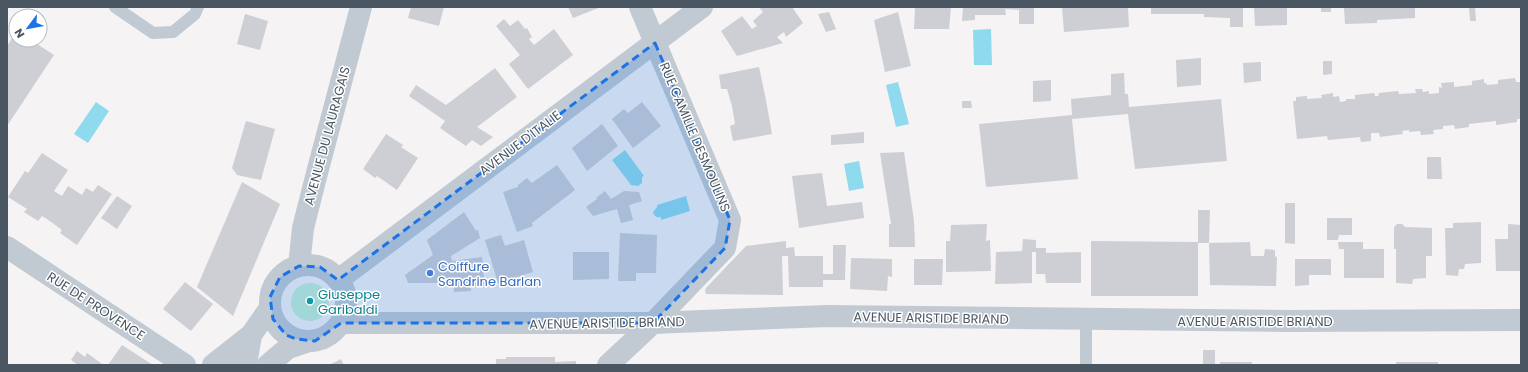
<svg xmlns="http://www.w3.org/2000/svg" width="1528" height="372" font-family="Poppins,sans-serif">
<style>
.green{fill:#c3f1d5}
.water{fill:#90daee}
.building{fill:#cdcfd5}
.lines{fill:none;stroke-linecap:round;stroke-linejoin:round}
.service{stroke:#c1cad2;stroke-width:12}
.minor{stroke:#c1cad2;stroke-width:22}
.marked{fill:#1a73e8;fill-opacity:0.2;stroke:#1a73e8;stroke-width:3;stroke-dasharray:8 5;stroke-linejoin:round}
.shop-dot{fill:#3f7fe0;stroke:#fff;stroke-width:1.5}
.culture-dot{fill:#0f9aa8;stroke:#fff;stroke-width:1.5}
.labels{text-anchor:middle;dominant-baseline:central;stroke-width:3;stroke-linejoin:round;paint-order:stroke}
.street-label{font-size:13px;fill:#4a5661;stroke:#fff}
.shop-label{font-size:13px;fill:#366cbe;stroke:#fff;text-anchor:start}
.culture-label{font-size:13px;fill:#0d838f;stroke:#fff;text-anchor:start}
</style>
<rect width="100%" height="100%" fill="#f5f3f3"/>
<path class="green" d="M291 302a19 19 0 1 1 38 0a19 19 0 1 1-38 0Z"/>
<path class="water" d="M991,29L992,65H974L973,30Z
M898,82L909,124L896,127L886,85Z
M96,102L109,111L88,143L74,134Z
M625,150L644,176L642,177V183L638,186L631,185L612,160Z
M859,161L864,188L849,191L844,164Z
M686,196L690,211L661,220V217C656,218 654,216 653,212L657,207V205Z"/>
<path class="building" d="M411,7H444L439,26L408,18Z
M568,7H601L573,18Z
M759,7H792L803,23L786,37L784,32L777,37L783,43L737,56L721,31L742,16L752,29L757,26L753,21L763,12Z
M915,7H951L949,29H914Z
M963,7H1034V24H1019V10L1005,9L1006,15H975V20L962,21Z
M1062,7H1128L1129,27L1064,32Z
M1151,7H1243V27H1230V18L1204,17V14H1151Z
M1254,7H1287V25L1255,26Z
M1321,7H1331V12H1321Z
M1344,7H1415V18L1377,20V23L1345,24Z
M1469,7H1475L1476,21H1470Z
M829,12L836,29L826,32L818,14Z
M898,12L911,66L885,72L874,20Z
M245,14L268,21L260,50L237,44Z
M504,19L510,26L518,20L525,29L527,28L532,37L529,39L534,45L554,29L573,55L528,89L509,64L520,55L496,26Z
M16,32V40H31L54,55L7,126V46Z
M1201,58V85L1177,87L1176,60Z
M1323,61H1332V74L1323,75Z
M1261,62V81L1244,83L1243,63Z
M759,67L766,100L772,134L733,141L730,126L735,124L732,106L727,89H721L719,75Z
M495,68L517,97L477,127L493,137L481,146L472,140L466,146L440,128L445,121L409,96L416,85L446,105Z
M1124,73L1125,94H1128L1129,107L1221,99L1227,161L1135,169L1128,114L1072,119L1078,179L986,187L979,124L1072,115L1071,99L1111,95V74Z
M1515,78L1516,82H1521V119H1517V122L1496,125V121L1469,124V127L1455,129L1454,125L1443,126V129L1433,130L1434,134L1421,135L1420,131L1409,132V130L1402,131L1403,134L1380,137L1379,133H1371V141L1361,142L1360,137L1328,140L1327,136L1297,139L1293,101H1296V97L1307,96V99L1322,98L1321,95L1333,93V97L1339,96L1340,102L1346,101V99H1355V95L1374,93L1375,96H1378L1379,93L1398,91L1399,94L1416,93L1415,89H1422L1423,92L1429,91V94L1439,93V87L1442,88L1441,83L1454,82V87L1472,85V81L1484,79V83H1486L1487,85L1498,84V80Z
M1051,80V101L1033,102V81Z
M962,101H971L972,108H962Z
M642,102L661,126L633,148L612,119L624,109L628,113Z
M246,121L275,129L261,180L237,175L232,168Z
M602,124L618,146L587,171L572,148Z
M864,132V143L831,145V135Z
M386,134L403,145L401,147L418,158L397,190L377,176L375,178L363,169Z
M904,152L914,221L915,247H889V224H891L880,153Z
M42,153L68,170L54,191L62,196L68,186L82,195L86,188L93,192L98,185L112,194L77,245L60,233L62,230L47,219L42,216L38,221L24,212L27,209L8,197L25,171L28,173Z
M1427,157H1441L1442,179H1427Z
M557,165L575,190L532,223L533,226L517,232L503,192L518,187V185L527,178L532,183Z
M822,173L827,206L862,202L864,218L799,228L792,176Z
M242,182L280,204L233,316L197,287Z
M605,191L611,199L624,191L639,192L642,201L629,205L633,220L621,223L617,209L593,216L586,207L597,199L596,198Z
M117,196L132,206L117,229L101,218Z
M1285,203H1295V244L1285,243Z
M1198,210H1210L1209,243H1198V296H1091V241L1198,242Z
M464,212L476,231L478,230L480,238L451,256L452,261L482,257L483,264L487,265V269L483,270L485,285L471,287V291L454,292L453,283H408L405,275L433,255L427,240Z
M1327,218H1352V235H1339L1338,240H1327Z
M1481,222V263L1465,264L1464,269H1459L1458,276L1446,275L1445,228H1453V223Z
M987,224L986,241L990,240L991,271L946,272V241H950L951,225Z
M1397,224H1402L1405,227L1432,228V256H1426V278L1413,279L1412,284L1396,283V249H1394V227Z
M1508,224L1521,225V271H1496L1495,239H1508Z
M620,233L657,235L656,273H636V281H618Z
M501,235L505,246L524,240L533,272L498,283L485,240Z
M1023,239L1036,240V248H1046V253L1081,252V283H1046L1045,274H1036V252H1032V283L995,284L996,252L1022,251Z
M786,241V248L794,247L795,256H823V274H833V245H846L845,280H823V287H789L788,256H782L783,295L706,294L705,291L706,288L746,246Z
M1250,242L1251,256H1264L1265,249L1275,250V257L1277,256L1276,286L1210,285L1209,243Z
M1338,242H1363V249H1384V278H1344V249H1339Z
M573,252H609V279L573,280Z
M851,258L892,259V277L888,276L887,291L850,289Z
M914,259H943L942,285H914Z
M1295,259H1331V275H1309V285L1295,286Z
M185,282L213,304L191,331L163,309Z
M122,345L153,365H108Z
M1203,350H1215V365H1203Z
M77,351L85,357L87,353L102,364L101,365H78L71,360Z
M506,357H555V362L576,361V365H496V359H506Z
M341,359L344,365H329Z
M1220,362H1252V365H1220Z
M1396,362H1438V365H1396Z"/>
<g class="lines">
<path class="service" d="M115,7L153,33L173,32L195,14L198,7
M1086,320V365"/>
<path class="minor" d="M7,247L185,365
M270 303a38 38 0 1 1 76 0a38 38 0 1 1-76 0Z
M299,266L303,228L317,173L361,7
M338,280L702,7
M341,323H653L827,316L1288,321L1521,320
M213,365L251,335L270,308
M240,365L247,359L251,335
M268,365L288,348L306,342
M608,365L653,323L725,248L730,220L640,7"/>
</g>
<path class="marked" d="M655,43L730,220L725,248L653,323H341L315,341L296,339L286,335L273,319L270,297L280,277L299,266L320,267L338,280Z"/>
<circle class="shop-dot" cx="430" cy="273" r="4"/>
<circle class="culture-dot" cx="310" cy="301" r="4"/>
<g class="labels">
<g class="street-label">
<text transform="translate(327 136) rotate(-75)">AVENUE DU LAURAGAIS</text>
<text transform="translate(695 137) rotate(67)">RUE CAMILLE DESMOULINS</text>
<text transform="translate(520 143) rotate(-37)">AVENUE D'ITALIE</text>
<text transform="translate(96 306) rotate(33)">RUE DE PROVENCE</text>
<text transform="translate(931 318) rotate(1)">AVENUE ARISTIDE BRIAND</text>
<text x="1255" y="321">AVENUE ARISTIDE BRIAND</text>
<text transform="translate(607 323) rotate(-1)">AVENUE ARISTIDE BRIAND</text>
</g>
<g class="shop-label">
<text x="438" y="266">Coiffure<tspan x="438" dy="15">Sandrine Barlan</tspan></text>
</g>
<g class="culture-label">
<text x="318" y="294">Giuseppe<tspan x="318" dy="15">Garibaldi</tspan></text>
</g>
</g>
<rect width="1528" height="372" fill="none" stroke="#4a5661" stroke-width="16"/>
<g transform="translate(28 28) rotate(238)"><circle r="19" fill="#ffffff" stroke="#b7bbc0"/>
<path d="M0-3L7 15L0 10L-7 15Z" fill="#1a73e8"/>
<text y="-6" font-size="11" font-weight="bold" text-anchor="middle" fill="#4a5661">N</text>
</g>
</svg>
